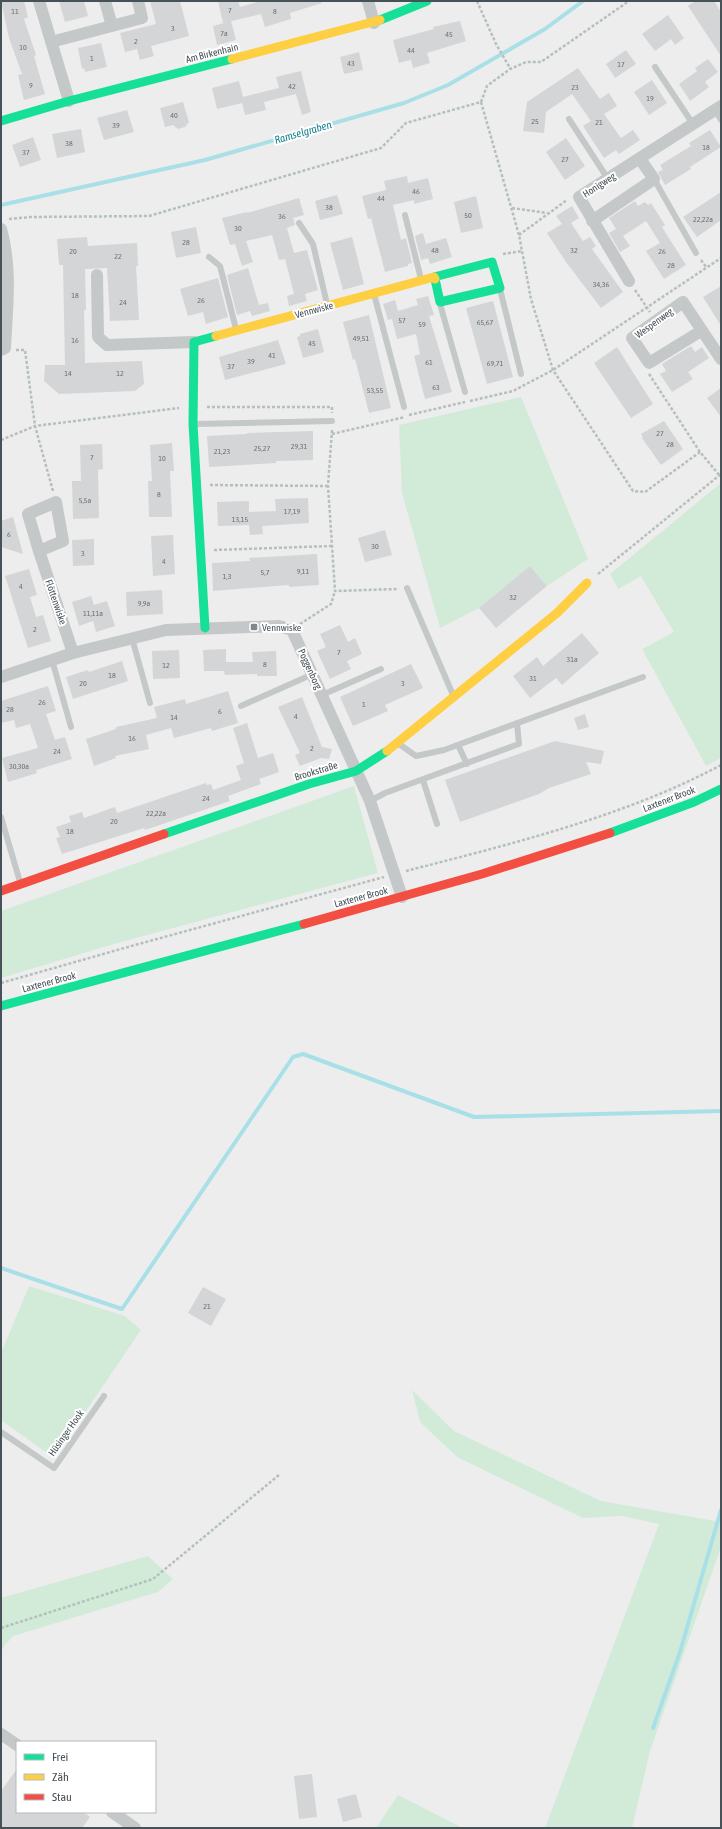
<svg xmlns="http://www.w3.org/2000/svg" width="722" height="1829" font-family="'Asap Condensed',sans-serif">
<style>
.green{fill:#d2ebd9}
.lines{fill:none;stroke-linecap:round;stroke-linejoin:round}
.stream{stroke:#a9e0e7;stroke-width:4}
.building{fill:#d3d5d6}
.path{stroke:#b4c0bb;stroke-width:2.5;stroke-dasharray:3 2;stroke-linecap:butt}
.lane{stroke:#c4c8c9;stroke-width:6}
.street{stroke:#c4c8c9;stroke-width:12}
.fast{stroke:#16e098;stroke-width:9}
.slow{stroke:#ffcf43;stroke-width:9}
.jam{stroke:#f24e42;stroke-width:9}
.poi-dot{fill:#80888c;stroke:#fff;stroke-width:1.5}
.labels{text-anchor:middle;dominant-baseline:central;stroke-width:4;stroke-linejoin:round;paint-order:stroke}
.number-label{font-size:8px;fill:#6b7379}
.street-label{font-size:10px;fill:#465158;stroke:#fff}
.poi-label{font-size:10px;fill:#465158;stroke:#fff;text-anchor:start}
.water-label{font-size:11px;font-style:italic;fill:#16818c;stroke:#fff}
</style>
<rect width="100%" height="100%" fill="#ededed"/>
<path class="green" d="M521,397L588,559L547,586L530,566L479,608L440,628L402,493L399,425Z
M721,483V758L706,766L642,649L674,632L641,576L618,589L610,574Z
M354,786L378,873L114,944L1,978V911Z
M29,1286L125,1316L141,1330L54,1458L1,1420V1353Z
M412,1390L454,1431L601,1501L721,1522V1547L650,1751L632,1828H545L659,1524L622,1516L583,1518L457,1457L420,1422Z
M148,1556L173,1579L158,1592L13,1636L1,1650V1598Z
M398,1795L463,1828H376Z"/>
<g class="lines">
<path class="stream" d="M1,205L205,160L404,103L448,85L545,29L583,1
M1,1268L122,1309L293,1057L303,1054L474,1117L721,1111
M653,1728L680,1652L721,1510"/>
</g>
<path class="building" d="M1,1H24L28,17L24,19L36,55L34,56L45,94L24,100L18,75L22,74L9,38Z
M59,1H84L88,16L65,22Z
M150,1H180L189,36L151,46L154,56L140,60L137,49L125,52L120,33L156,24Z
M218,1H238L240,7L261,1H321L322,3L290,13L291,19L265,27L261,14L223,23Z
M695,1H714L721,12V56L688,6Z
M668,15L684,38L675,45L671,39L655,51L642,34Z
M231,21L236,40L217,45L213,26Z
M460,21L466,41L427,53L430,63L413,68L411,60L399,63L393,40L434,29L433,27Z
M101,43L107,67L85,72L84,68L82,69L78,48Z
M626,50L636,64L615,78L606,64Z
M359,52L363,70L344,74L340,57Z
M708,59L718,72L705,82L709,87L690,101L679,84L697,71L695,68Z
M578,68L600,99L609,93L617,106L604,114L621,138L633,130L640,140L619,154L616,150L604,158L583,126L591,121L572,94L546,112L544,133L523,131L527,102Z
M301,71L311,112L302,115L296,94L264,102L266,110L245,115L242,103L217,109L212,88L239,81L243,97L279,88L276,77Z
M652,80L667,103L649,115L634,92Z
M183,102L189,122L185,127L178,129L173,125L165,127L160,108Z
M127,110L134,132L104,140L97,118Z
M81,129L85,152L57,158L52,134Z
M710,130L721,147L690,167L691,169L665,185L658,172L663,170L660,165L691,146L689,143Z
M33,137L41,160L20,167L12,145Z
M566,138L585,166L565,180L546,152Z
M407,176L408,183L428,178L433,199L414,204V200L393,205L401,240L406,238L412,263L408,264V266L385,272L371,218L368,219L362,196L386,190L384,181Z
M721,192V220L697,237L683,217Z
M337,195L343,214L320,220L315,201Z
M476,196L483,228L461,233L454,202Z
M299,198L304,215L293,218L295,225L287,228L294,253L307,250L318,290L305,294L307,301L289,306L287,296L294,294L285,259L279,260L272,235L246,241L253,262L242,266L235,244L230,245L222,218L247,212V213Z
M635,201L638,206L645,202L648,205L651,203L665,225L662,227L686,265L664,279L646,251L660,243L646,221L623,236L630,246L620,252L609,233L616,229L609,218Z
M572,206L579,218L571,223L583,241L590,237L596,246L592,249L623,292L601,308L566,262L547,233L562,224L556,216Z
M196,227L201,253L176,258L171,232Z
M423,233L426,244L446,238L452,257L430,264L428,258L421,260L415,236Z
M87,237L88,246L137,243L138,266H136L139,320L110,321L107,268L85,269L86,310H84L85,363L142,361L144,384L135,391L59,394L44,381L45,365H65L63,265H59L57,239Z
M352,237L364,284L343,290L330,243Z
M248,268L259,305L268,303L270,311L252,316L250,311L237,315L227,275Z
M218,278L228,317L206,324L203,312L188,316L180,289Z
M721,286V326L703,297Z
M428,296L434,315L429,316L452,392L425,399L414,356L420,354L416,334L397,339L392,319L388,320L383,304L395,300L398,311L418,305L416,299Z
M493,301L513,377L487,384L466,308Z
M369,315L391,408L369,413L355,359L353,360L343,322Z
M318,329L324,352L303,358L297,337L300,336V334Z
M278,340L286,364L225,380L219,357Z
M691,346L695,352L702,347L709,358L688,372L693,379L672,392L660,374L666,371L662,364Z
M617,347L653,404L631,418L594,363Z
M721,388V417L707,398Z
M664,421L683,449L661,465L642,438L643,437L641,434Z
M313,431V460L276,461V463L209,467L207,436L247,434V433Z
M172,443L174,471H170L172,517H149L148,481H152L150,445Z
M102,444L103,469L98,470L99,518L73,519L72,481H81L80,445Z
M308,498L309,523L262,526L263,534L250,535L249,525L218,526L217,502L249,501V512L276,511L275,499Z
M13,517L23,554L1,547V521Z
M385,530L392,555L365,562L358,538Z
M173,535L175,574L153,576L151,536Z
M94,539V565L73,566L72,540Z
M317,554L319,585L289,587V585L213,591L212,563L250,561L249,558Z
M530,566L547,586L496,628L479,608Z
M29,569L37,595L30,597L36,617L43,615L51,641L28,648L5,576Z
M162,590L163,614L127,616L126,592Z
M91,596L94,605L107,601L115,626L96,632L93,621L79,626L72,602Z
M340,625L348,642L355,638L362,654L347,661L351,669L330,679L317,651L326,647L320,634Z
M582,633L599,653L562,685L556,678L530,698L513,676L537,657L543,666Z
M226,649V662H253L252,652L276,651L277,676H257V674L225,675L224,671H204L203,650Z
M179,650L180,678L153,679L152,651Z
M122,661L128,681L73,699L66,677L88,670L89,672Z
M411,664L423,688L385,705L388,711L353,726L340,697Z
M48,686L56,711L46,714L55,740L65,737L72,759L36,770L37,773L8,782L2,758L38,748L30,724L16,728L14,720L1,723V701Z
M228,691L238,723L212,731L211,728L174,738L171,728L146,735L149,749L115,756L116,758L94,766L86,739L116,729V727L157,718L154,707L185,699L186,704Z
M302,697L322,747L332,749L329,759L321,758L300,766L295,755L300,753L278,707Z
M585,714L589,727L578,730L574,718Z
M247,723L258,758L273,753L279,772L259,779L261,784L228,796L230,801L145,830L144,828L62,854L56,838L60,837L56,827L71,822L69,816L82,812L84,818L115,807L117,813L206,783L207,785L211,784L213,790L241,780L236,766L244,763L233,728Z
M555,741L604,751L601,764L586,762L591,774L549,788L539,794L460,822L445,780Z
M203,1287L226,1299L211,1326L188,1313Z
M17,1769V1812H83L90,1817L82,1828H1V1791Z
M312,1774L317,1817L299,1819L294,1776Z
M356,1794L362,1817L343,1822L337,1799Z"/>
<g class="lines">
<path class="path" d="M477,1L496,44L510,68
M481,102L519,235L531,299L553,370L633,491L645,492L700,452
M512,208L547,213
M9,219L31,217L149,216L381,148L406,123L481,102L487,86L510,69L526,62H541L629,1
M519,235L567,200
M503,254L522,251
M701,260L707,268
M635,290L650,312
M16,350H25L35,426L53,491
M649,374L700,452L720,476
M470,401L513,391L553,370L721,258
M207,407H332V413
M409,415L465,402
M332,430L328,486L335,591L398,589
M332,434L405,417
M1,440L35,426L179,408
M210,485L328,486
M214,550L332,546
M598,574L721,474
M300,624L331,604L335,591
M406,871C511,844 626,816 721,765
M1,983L135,945L384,877
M1,1628L153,1579L279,1475"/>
<path class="lane" d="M655,67L693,124
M715,110L721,120
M569,119L608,179
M654,179L696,253
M405,215L421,279
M299,223L313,244L327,304
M209,257L220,266L236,329
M500,289L521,374
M374,294L404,407
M440,304L465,392
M195,424L332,421
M407,588L453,695
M132,638L150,703
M52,660L71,727
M322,695L381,669
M241,706L313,674
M399,744L416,756L444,750L643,677
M458,745L467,764
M423,780L437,824
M370,801L385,793L519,744L517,723
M1,817L20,882
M1,1432L54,1468L104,1396"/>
<path class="street" d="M39,1L69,101
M105,1L112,26
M368,1L374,23
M51,42L142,18L138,1
M592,221L654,179L640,159
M1,229C12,267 7,309 5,348L1,350
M97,275L98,337L107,345L194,342
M629,281L579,197L721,106
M701,331L649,363L632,338L683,302L721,359
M39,551L28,514L56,502L63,541L39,551L73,653
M1,677L73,653L166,630L279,626L292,630L370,801L402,897
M1,1734L17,1745
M112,1812L135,1828"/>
<path class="fast" d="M380,20L427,1
M1,121L69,101L232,59
M434,277L492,262L500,288L440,302L435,279
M205,628L193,424L194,342L216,336
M610,833L694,802L721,789
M164,834L309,784L356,771L387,751
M1,1006L304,924"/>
<path class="slow" d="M232,59L380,20
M216,336L434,277L435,279
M387,751L557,613L587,583"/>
<path class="jam" d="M1,891L164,834
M304,924L482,874L610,833"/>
</g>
<rect class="poi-dot" x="250" y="623" width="8" height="8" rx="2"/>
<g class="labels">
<g class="number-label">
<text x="230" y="10">7</text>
<text x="15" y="11">11</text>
<text x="275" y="11">8</text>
<text x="173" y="28">3</text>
<text x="224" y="33">7a</text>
<text x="449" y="34">45</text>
<text x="136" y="41">2</text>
<text x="23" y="47">10</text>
<text x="411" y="50">44</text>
<text x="92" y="58">1</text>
<text x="351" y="63">43</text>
<text x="621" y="64">17</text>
<text x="31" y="85">9</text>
<text x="292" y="86">42</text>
<text x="575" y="87">23</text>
<text x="650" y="98">19</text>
<text x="174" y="115">40</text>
<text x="535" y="121">25</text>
<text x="599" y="122">21</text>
<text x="116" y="125">39</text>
<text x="69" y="143">38</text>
<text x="706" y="147">18</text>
<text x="26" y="152">37</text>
<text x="565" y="159">27</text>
<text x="416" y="191">46</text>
<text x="381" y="198">44</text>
<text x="329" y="207">38</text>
<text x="468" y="215">50</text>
<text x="282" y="216">36</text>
<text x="703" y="219">22,22a</text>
<text x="238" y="228">30</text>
<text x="186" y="242">28</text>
<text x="435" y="250">48</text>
<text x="574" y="250">32</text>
<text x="73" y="251">20</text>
<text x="662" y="251">26</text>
<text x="118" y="256">22</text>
<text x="671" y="265">28</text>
<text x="601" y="284">34,36</text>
<text x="75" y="295">18</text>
<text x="201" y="300">26</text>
<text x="123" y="302">24</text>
<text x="402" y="320">57</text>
<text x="485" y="322">65,67</text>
<text x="422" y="324">59</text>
<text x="361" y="338">49,51</text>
<text x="75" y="340">16</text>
<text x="312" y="343">45</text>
<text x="272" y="355">41</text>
<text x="251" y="361">39</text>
<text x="429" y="362">61</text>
<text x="495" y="363">69,71</text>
<text x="231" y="366">37</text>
<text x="68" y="373">14</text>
<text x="120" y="373">12</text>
<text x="436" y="387">63</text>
<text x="375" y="390">53,55</text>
<text x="660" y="433">27</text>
<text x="670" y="444">28</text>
<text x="299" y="446">29,31</text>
<text x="262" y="448">25,27</text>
<text x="222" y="451">21,23</text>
<text x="92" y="457">7</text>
<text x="162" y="458">10</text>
<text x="159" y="494">8</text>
<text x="85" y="500">5,5a</text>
<text x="292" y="511">17,19</text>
<text x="240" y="519">13,15</text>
<text x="9" y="534">6</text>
<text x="375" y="546">30</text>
<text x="83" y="553">3</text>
<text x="164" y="561">4</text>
<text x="303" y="571">9,11</text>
<text x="265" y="572">5,7</text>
<text x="227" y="576">1,3</text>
<text x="21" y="586">4</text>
<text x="513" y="597">32</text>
<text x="144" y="603">9,9a</text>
<text x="93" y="613">11,11a</text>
<text x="35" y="629">2</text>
<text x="339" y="652">7</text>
<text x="572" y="659">31a</text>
<text x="265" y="664">8</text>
<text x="166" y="665">12</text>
<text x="112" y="675">18</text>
<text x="533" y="678">31</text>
<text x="83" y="683">20</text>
<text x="403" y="683">3</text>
<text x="42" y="702">26</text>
<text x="364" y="704">1</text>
<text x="10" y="709">28</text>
<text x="220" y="711">6</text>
<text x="296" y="716">4</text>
<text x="174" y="717">14</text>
<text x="132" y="738">16</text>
<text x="312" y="748">2</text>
<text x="57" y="751">24</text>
<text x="19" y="766">30,30a</text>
<text x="206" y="798">24</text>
<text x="156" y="813">22,22a</text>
<text x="114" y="821">20</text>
<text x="70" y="831">18</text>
<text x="207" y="1306">21</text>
</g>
<g class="street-label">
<text transform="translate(212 53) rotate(-14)">Am Birkenhain</text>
<text transform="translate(599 185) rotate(-33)">Honigweg</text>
<text transform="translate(314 310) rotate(-15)">Vennwiske</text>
<text transform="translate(654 323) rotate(-36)">Wespenweg</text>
<text transform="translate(56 602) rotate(71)">Flöttenwiske</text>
<text transform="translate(310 669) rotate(65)">Poggenborg</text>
<text transform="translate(316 771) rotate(-17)">Brookstraße</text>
<text transform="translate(669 799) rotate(-21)">Laxtener Brook</text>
<text transform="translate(361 897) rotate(-15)">Laxtener Brook</text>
<text transform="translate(49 982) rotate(-15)">Laxtener Brook</text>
<text transform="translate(66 1433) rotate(-55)">Hüsinger Hook</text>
</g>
<g class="poi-label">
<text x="262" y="627">Vennwiske</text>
</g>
<g class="water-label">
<text transform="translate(303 132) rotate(-16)">Ramselgraben</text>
</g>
</g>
<rect width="722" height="1829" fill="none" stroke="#465158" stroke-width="4"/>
<rect x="16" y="1741" width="140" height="72" fill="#ffffff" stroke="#b5b9bc"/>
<rect x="24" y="1754" width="20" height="6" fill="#16e098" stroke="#b5b9bc"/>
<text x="52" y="1761" font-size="12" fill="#465158">Frei</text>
<rect x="24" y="1774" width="20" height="6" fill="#ffcf43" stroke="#b5b9bc"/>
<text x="52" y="1781" font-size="12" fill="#465158">Zäh</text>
<rect x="24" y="1794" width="20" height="6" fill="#f24e42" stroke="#b5b9bc"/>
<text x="52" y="1801" font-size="12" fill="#465158">Stau</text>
</svg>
